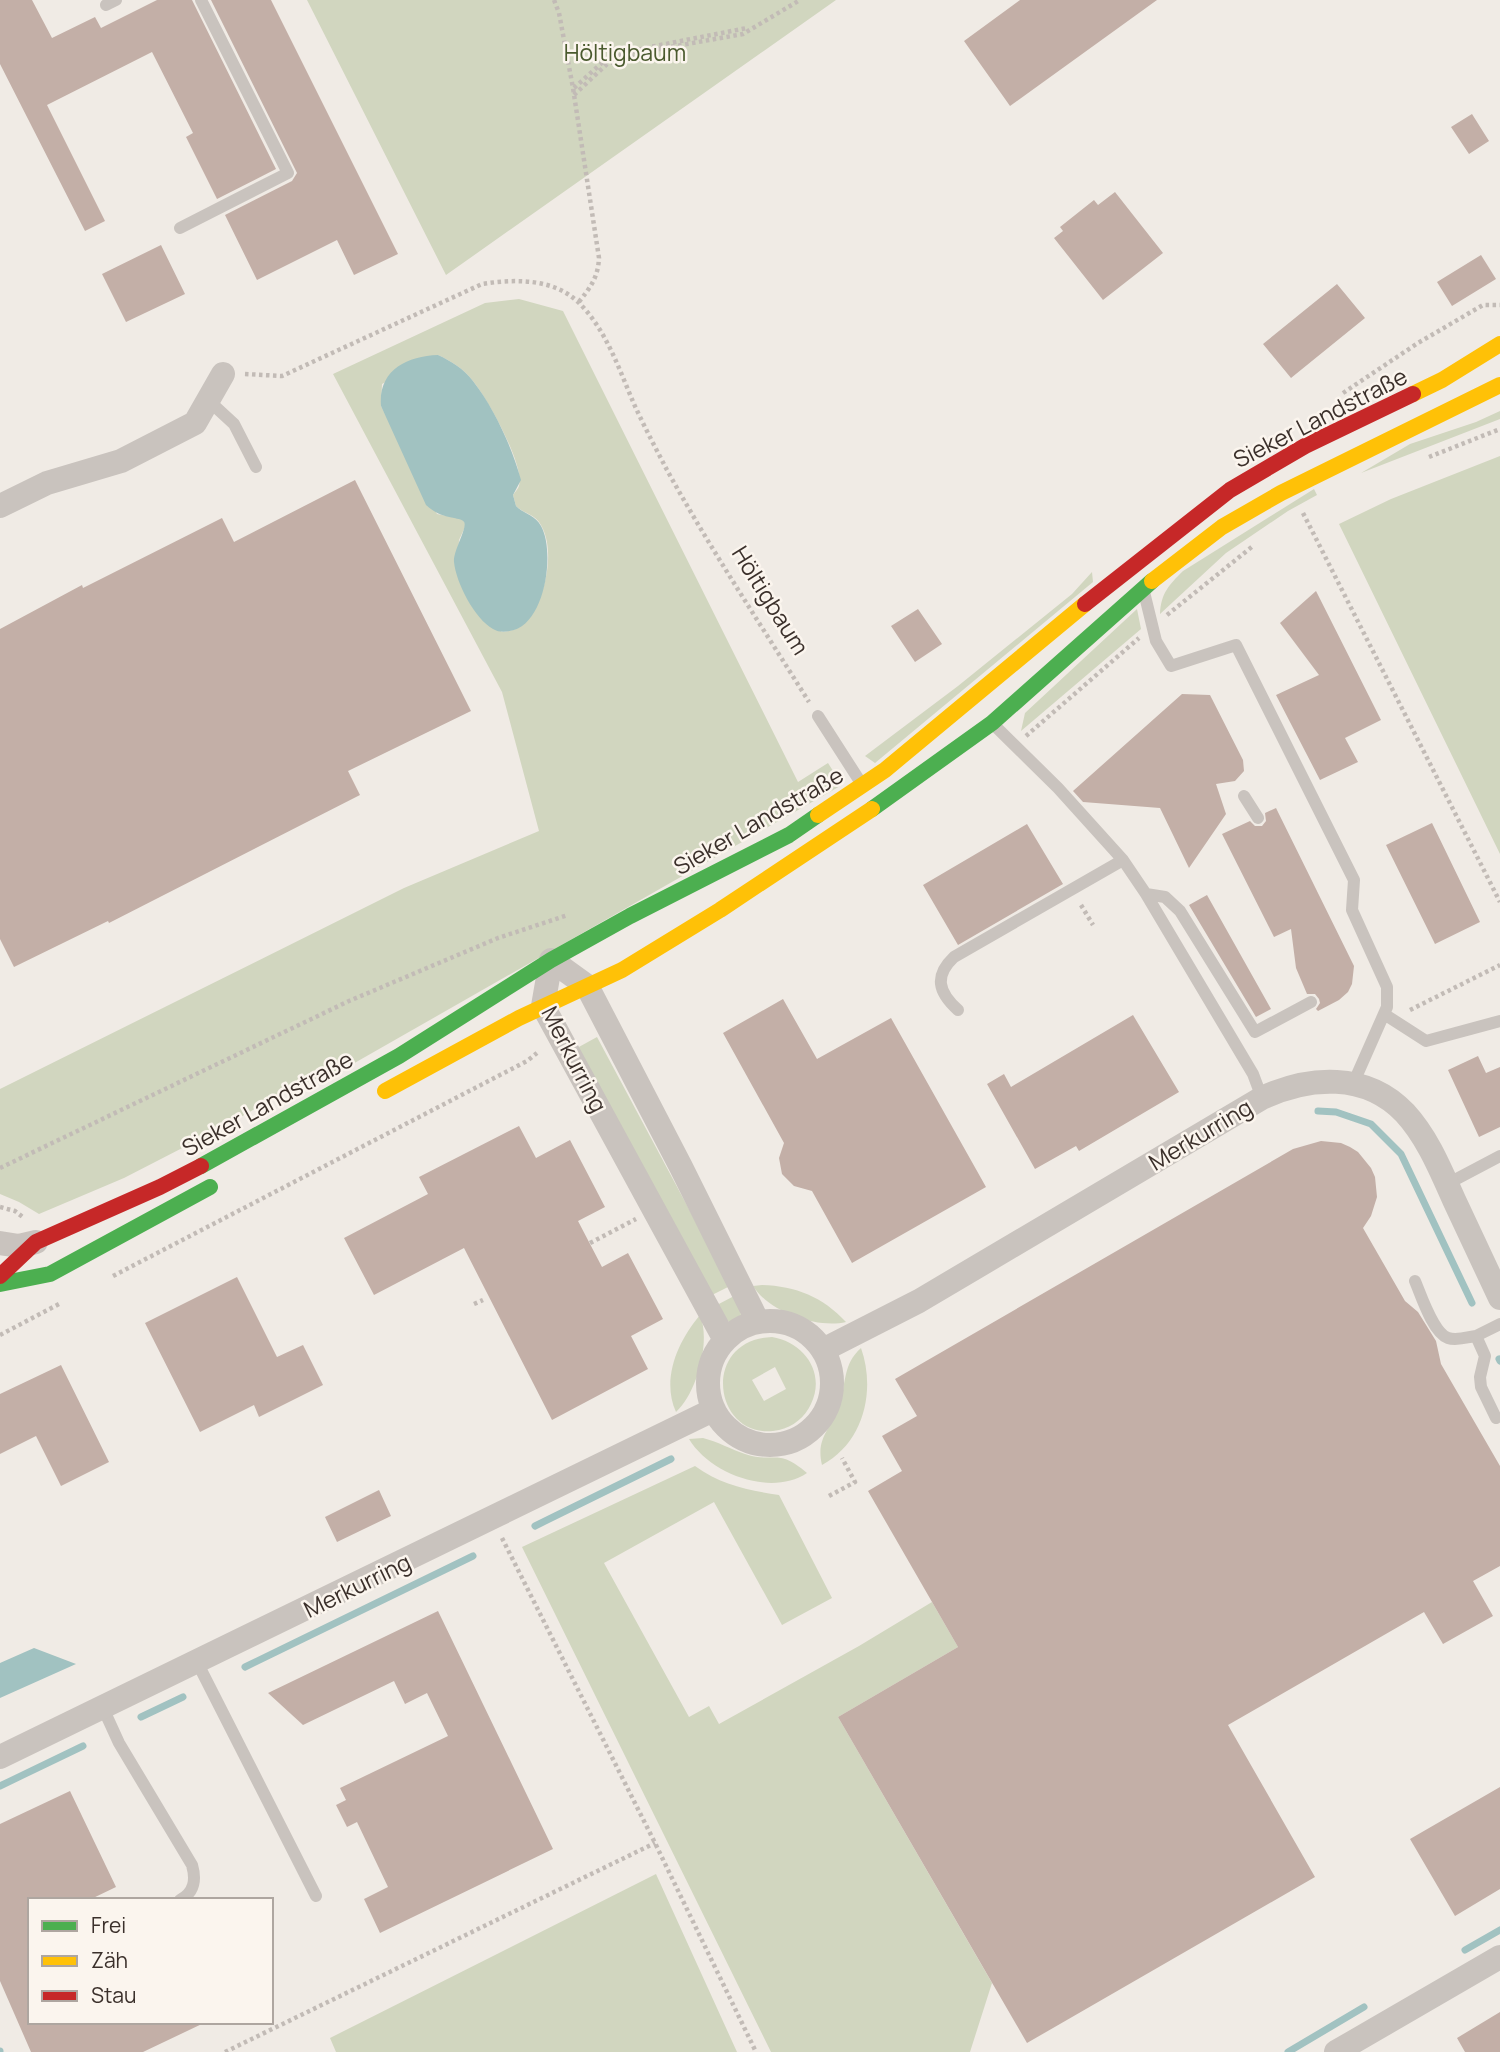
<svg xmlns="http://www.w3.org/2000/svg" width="1500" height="2052" font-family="Manrope,sans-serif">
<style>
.green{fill:#d1d6bf;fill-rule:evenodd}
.water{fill:#a1c2c1}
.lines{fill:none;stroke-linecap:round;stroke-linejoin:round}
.stream{stroke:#a1c2c1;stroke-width:7}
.building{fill:#c3afa7}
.path{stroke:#c2bbb6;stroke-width:4.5;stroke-dasharray:3.5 3.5;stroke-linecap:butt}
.lane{stroke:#c9c3be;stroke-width:12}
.street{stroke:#c9c3be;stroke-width:24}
.fast{stroke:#4caf50;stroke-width:16}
.slow{stroke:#ffc107;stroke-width:16}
.jam{stroke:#c62828;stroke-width:16}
.labels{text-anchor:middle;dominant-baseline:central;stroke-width:5;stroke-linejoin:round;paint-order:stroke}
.park-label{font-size:23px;fill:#4a5a2e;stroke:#fbf5ee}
.street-label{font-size:23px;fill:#3b302b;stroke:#fbf5ee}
</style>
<rect width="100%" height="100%" fill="#f0ebe5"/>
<path class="green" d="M307,0H836L446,275Z
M519,299L563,311L798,782L828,763L842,785L351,1065L291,1088L225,1126L124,1178L39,1214L19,1202L0,1194V1089L404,888L539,831L502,692L333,374L485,303ZM438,355C451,361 464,369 473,381C487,398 525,465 519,486C518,489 515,492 513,495L516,506C523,513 533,514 539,522C558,548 545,605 522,625C517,630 509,631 502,632L473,608L457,574L459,540L465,527V523L462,519L437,514L381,406L382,384Z
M1500,411V419L1361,473L1410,444L1476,422Z
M1500,456V854L1339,524L1391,499Z
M1314,489L1317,495L1288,511L1226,553L1160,614C1161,593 1169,585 1183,571Z
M1092,572L1093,582L875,763L865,756L958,686L1072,594Z
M1137,609L1141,629L1021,731L1025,713Z
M597,1037L730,1286L712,1295L577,1048Z
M762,1285C796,1286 823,1297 846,1322C817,1329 769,1312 753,1286Z
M736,1295L741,1315L737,1320L729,1322L715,1306Z
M700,1315C711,1341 697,1393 676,1412C661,1379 678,1341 700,1315Z
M772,1337C804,1342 826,1373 811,1404C805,1417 793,1427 779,1430C714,1444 698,1340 772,1337ZM775,1367L786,1389L764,1401L752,1380Z
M861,1348C876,1390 864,1443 822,1465C815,1436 833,1428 840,1404C846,1383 843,1364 861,1348Z
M703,1438C719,1442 730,1449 745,1454C775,1464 777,1447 807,1473C771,1497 710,1474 689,1439Z
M695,1466C721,1485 747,1490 779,1495L832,1598L782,1625L714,1502L604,1563L689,1717L709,1706L719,1724L859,1646L932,1602L958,1647L838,1717L992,1983L970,2052H771L522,1547Z
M656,1874L737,2052H336L330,2038Z"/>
<path class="water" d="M438,355C451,361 464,369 473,381C494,408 512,447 521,480L513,495L516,506C524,514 535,515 541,526C555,551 546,620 514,630C506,632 500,633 493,629C475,619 456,583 454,562C453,551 468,527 464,522C462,519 458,519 454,518C442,516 435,513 426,505L381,406C378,371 406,356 438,355Z
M34,1648L76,1664L0,1698V1663Z"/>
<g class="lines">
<path class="stream" d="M1318,1111L1336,1112L1371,1124L1401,1154L1472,1303
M1499,1359L1500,1361
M535,1526L671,1459
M245,1667L473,1556
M141,1717L183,1697
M0,1786L83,1746
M1465,1950L1500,1930
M0,2051V2052
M1288,2052L1364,2007"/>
</g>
<path class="building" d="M0,0H32L52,38L95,17L101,28L157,0H192L276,169L217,199L186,137L193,133L152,52L47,105L105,221L85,231L0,64Z
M211,0H271L398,254L354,275L337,240L257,280L225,215L292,181L297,173Z
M1020,0H1157L1010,106L964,41Z
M1472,114L1489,141L1469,154L1451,127Z
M1115,192L1163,253L1103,300L1054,238L1063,231L1060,227L1094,200L1098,205Z
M161,245L185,294L126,322L102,274Z
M1481,255L1496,279L1452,306L1437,282Z
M1337,284L1365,318L1291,378L1263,344Z
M355,480L471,711L348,771L360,795L109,923L108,921L14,967L0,939V629L82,585L83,588L222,518L234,542Z
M1316,591L1381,720L1345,738L1358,762L1320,780L1276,695L1319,675L1280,623Z
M918,609L942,644L915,662L891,626Z
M1182,694L1210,695L1243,760L1244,771L1235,781L1216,784L1226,814L1189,868L1160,808L1083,802L1073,791Z
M1276,808L1354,966L1352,984L1348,992L1339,1000L1318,1011L1316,1009L1320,1003L1319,999L1315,994H1307L1296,968L1291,929L1274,937L1222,834L1250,821L1255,826H1262L1266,821L1265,813Z
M1432,823L1480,922L1435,944L1386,845Z
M1027,824L1063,884L958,945L923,885Z
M1207,895L1271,1009L1256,1017L1189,905Z
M783,999L817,1059L891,1018L986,1187L852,1263L812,1191L794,1186L782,1174L779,1158L784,1143L723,1033Z
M1133,1015L1179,1092L1079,1151L1076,1146L1035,1169L987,1084L1004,1074L1011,1087Z
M1478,1056L1486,1073L1500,1067V1127L1479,1137L1448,1070Z
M519,1126L536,1158L570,1140L605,1207L578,1221L602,1267L628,1253L663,1319L631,1336L648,1369L552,1420L464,1248L374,1295L344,1238L428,1194L419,1177Z
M1321,1141L1341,1143L1350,1147L1358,1152L1371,1168L1375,1177L1377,1197L1371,1216L1363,1228L1405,1301L1418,1312L1436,1341L1441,1364L1500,1466V1566L1473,1581L1493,1616L1443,1644L1424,1612L1228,1725L1315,1877L1027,2043L838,1717L958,1647L868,1491L902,1471L882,1436L917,1416L895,1379L1293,1149Z
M237,1277L277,1357L303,1345L323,1385L259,1417L254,1405L200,1432L145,1323Z
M61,1365L109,1462L61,1486L36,1436L0,1454V1394Z
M379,1490L391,1516L337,1542L325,1517Z
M438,1611L553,1849L380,1933L364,1899L388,1887L357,1822L347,1827L336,1805L346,1800L340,1788L448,1736L427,1693L405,1704L394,1681L303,1725L268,1693Z
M1500,1787V1889L1455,1916L1410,1839Z
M70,1791L116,1887L89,1900H30V2022H206L143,2052H31L0,1981V1824Z
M1500,2012V2052H1465L1457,2038Z"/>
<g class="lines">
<path class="path" d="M554,0L559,13L573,88L599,258C598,278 590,288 578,303
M574,88L605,60L645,48L747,28
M574,95L607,64L648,51L743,34L800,0
M245,374L282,376L482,284C514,279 553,278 578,302C606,329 619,369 634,404C644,426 656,449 667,470C711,550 761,625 809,702
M1343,393L1418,343L1483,305H1500
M1429,457L1500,429
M1303,513L1500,902
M1167,615L1253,546
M1026,736L1139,638
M1081,905L1093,925
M1410,1010L1500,965
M0,1168L349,1001L498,938L568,915
M0,1207L15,1211L24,1218
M590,1243L636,1219
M113,1276L527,1061L537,1053
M474,1304L483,1300
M0,1335L61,1303
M829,1496L855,1482L842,1458
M502,1538L655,1843L756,2052
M225,2052L655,1843"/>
<path class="lane" d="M106,5L116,0
M180,228L288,173L201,0
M208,400L234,424L256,467
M1144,592L1156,641L1171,666L1236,645L1354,880L1352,910L1387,987V1007L1353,1084
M818,716L861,783
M992,723L1058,788L1123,860L1146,894L1253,1074L1262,1098
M1244,796L1258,818
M1146,894L1165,897L1180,911L1255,1032L1311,1002
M958,1010C938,992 934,976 954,957L1123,860
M1384,1014L1426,1041L1500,1021
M1447,1184L1500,1156
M1415,1281C1421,1295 1433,1333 1448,1338C1457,1341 1468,1337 1476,1336
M1496,1418L1481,1387L1480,1377L1485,1356L1476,1336L1500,1324
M197,1662L316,1896
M103,1708L119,1743L192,1865C196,1879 195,1892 180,1900"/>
<path class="street" d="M0,506L47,483L121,461L195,423L223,374
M0,1243L19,1246L36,1242
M708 1383a62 62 0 1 1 124 0a62 62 0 1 1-124 0Z
M725,1340L543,1006L551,960L587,986L681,1167L758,1322
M823,1350L919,1301L1262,1098C1309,1076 1366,1072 1405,1113C1428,1138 1441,1171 1455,1202C1470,1234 1485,1266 1500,1298
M0,1757L713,1410
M1336,2052L1500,1957"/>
<path class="fast" d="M872,809L992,723L1152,581
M201,1166L399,1056L551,960L630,916L789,835L818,815
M0,1284L50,1274L210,1187"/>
<path class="slow" d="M1413,394L1442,380L1500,344
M1152,581L1222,527L1281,493L1500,385
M818,815L885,770L1085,604
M385,1091L519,1018L622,970L720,910L872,809"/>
<path class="jam" d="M1085,604L1230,490L1305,446L1413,394
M0,1276L36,1242L160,1187L201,1166"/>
</g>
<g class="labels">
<g class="park-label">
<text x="625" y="52">Höltigbaum</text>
</g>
<g class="street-label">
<text transform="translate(1320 417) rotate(-27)">Sieker Landstraße</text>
<text transform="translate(771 600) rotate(58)">Höltigbaum</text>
<text transform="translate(758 820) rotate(-30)">Sieker Landstraße</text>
<text transform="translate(575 1059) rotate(63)">Merkurring</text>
<text transform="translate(267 1103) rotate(-29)">Sieker Landstraße</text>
<text transform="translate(1200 1134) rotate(-31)">Merkurring</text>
<text transform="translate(357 1585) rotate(-26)">Merkurring</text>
</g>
</g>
<rect x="28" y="1898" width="245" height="126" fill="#fbf5ee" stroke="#aea6a0" stroke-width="2"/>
<rect x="42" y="1921" width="35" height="10" fill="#4caf50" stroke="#aea6a0" stroke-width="2"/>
<text x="91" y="1933" font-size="21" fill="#3b302b">Frei</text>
<rect x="42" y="1956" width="35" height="10" fill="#ffc107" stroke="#aea6a0" stroke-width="2"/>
<text x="91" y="1968" font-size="21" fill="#3b302b">Zäh</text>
<rect x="42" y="1991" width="35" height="10" fill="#c62828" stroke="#aea6a0" stroke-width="2"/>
<text x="91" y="2003" font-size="21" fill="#3b302b">Stau</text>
</svg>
